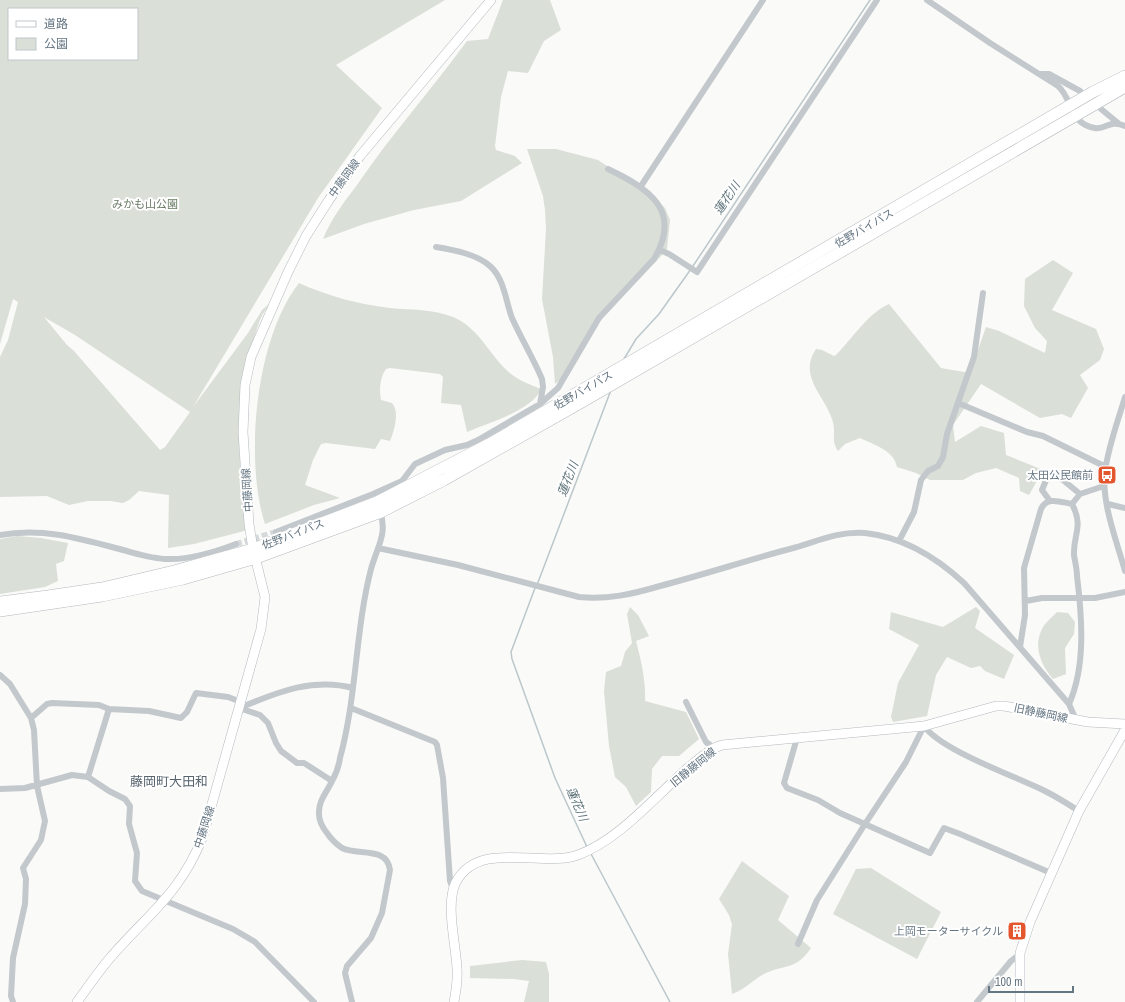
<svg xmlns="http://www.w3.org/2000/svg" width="1125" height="1002" font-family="'Archivo Narrow','Noto Sans JP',sans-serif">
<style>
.green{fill:#dadfd7;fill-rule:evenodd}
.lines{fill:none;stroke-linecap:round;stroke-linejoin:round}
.stream{stroke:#bbc7cb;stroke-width:1.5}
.street-tunnel{stroke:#d5d9db;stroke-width:6;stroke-dasharray:6 3;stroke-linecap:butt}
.secondary-casing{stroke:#b3babf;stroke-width:10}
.highway-casing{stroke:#b4b9bd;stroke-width:12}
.street{stroke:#c3c8cc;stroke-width:6}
.secondary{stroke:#fff;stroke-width:9}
.highway{stroke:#fff;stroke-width:11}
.labels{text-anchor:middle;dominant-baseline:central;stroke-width:4;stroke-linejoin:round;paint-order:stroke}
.street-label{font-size:11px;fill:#657683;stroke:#fff}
.park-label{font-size:11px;fill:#687a64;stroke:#fff}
.poi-label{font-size:11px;fill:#657683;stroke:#fff;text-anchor:end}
.water-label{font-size:12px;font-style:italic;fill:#60757c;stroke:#fff}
.quarter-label{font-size:13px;fill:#57646e;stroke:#fff}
</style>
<rect width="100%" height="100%" fill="#fafaf8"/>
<path class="green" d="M0,0H445L336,65L382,108L318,198L193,407L248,333L262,310L269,304C268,307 265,310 263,314C258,323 255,335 252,346C233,406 238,468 248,530L194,544L168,548L169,495L139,491L129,500L123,503L110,501H88L69,505L47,496L0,497V357L8,340L18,302L13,299L0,344ZM9,9H137V59H9ZM44,317L75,335L190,412L165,447L160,450L74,351L67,345Z
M503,0H550L561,30L544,41L528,73L508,71L501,97L495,146L496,150L515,156L522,163L461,201L414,210L364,224L323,239C331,219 344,202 357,185C391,135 431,90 467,41L488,39Z
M527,149H556L598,160L656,199L665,208L670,220L667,249L664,253L605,314L562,378L555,384L553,357L542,299L546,229L545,210L543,196Z
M1053,260L1073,273L1052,310L1096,329L1104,349L1100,360L1080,375L1088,388L1071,418L1062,414L1040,418L981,384L953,425L955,442L981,426L1004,433L1006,455L1043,470L1029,495L1020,491L1019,478L996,468L976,473L963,480H930L916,473L897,467C894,450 874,445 860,438L845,444L838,451C830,439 837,433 832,419C824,395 798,376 816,349L822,350L834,356L836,355C853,338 867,314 889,304L941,368L970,373L986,327L999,331L1045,353L1047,341L1035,328L1024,306L1025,279Z
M299,283C328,296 357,304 390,308C411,310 433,309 453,317C480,328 490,357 511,374C520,381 531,385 541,389C533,410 488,423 467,432L461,405L441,403L443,377L440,374L390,368L386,369C380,377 379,390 381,400L392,403C400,412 394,431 390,441L381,439L375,449L326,443L321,444L313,460L305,485L340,498L314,505L265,524C244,459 256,337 299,283Z
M18,536L41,538L68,543L64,561L56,564L58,581L45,587L0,594V539Z
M630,607L638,615L649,636L636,641C641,660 646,681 645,701L686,712L699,739L679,756H662L652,769L651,792L636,806L626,787L615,777L609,746L604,691L606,672L621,666L625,652L632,643L627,614Z
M976,607L980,611L975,628L1014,655L1004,679L985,671L980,666L971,668L947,657L936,675L927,716L893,722L891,717L898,683L919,645L889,629L891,612L943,627Z
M1057,612L1068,613L1075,622L1074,634L1065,648L1066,674L1053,679C1041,665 1033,647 1042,629C1045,623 1052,617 1057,612Z
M742,861L789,896L778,920L811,948C796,970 786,964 766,973C754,978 745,990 732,994L728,954L732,924L729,915L719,899Z
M871,868L941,912L917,959L833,914L856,869Z
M522,960L546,962L549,974V1002H524L529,981L514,979L470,978V966Z"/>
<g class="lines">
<path class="stream" d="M693,266L870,0
M624,359L636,339L659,314L691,269
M537,585L611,390
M535,588L511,652L512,659L555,778L587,847
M590,852L670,1002"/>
<path class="street-tunnel" d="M236,544L276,532"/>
<defs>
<path id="secondary" d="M77,1002C88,987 98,972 110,958C148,914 181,893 203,836L261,629L265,597L253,549L249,524L243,432L245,385L251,357L288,272L306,236L329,200L360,156L491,0
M454,1002C456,991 458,980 457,969C456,944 445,904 456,882C479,839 543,868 578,855C629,836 669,777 714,748L722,745L924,726L996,706H1004L1088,722L1125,724
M1020,1002V953L1030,922L1079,811L1125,730"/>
<path id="highway" d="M0,602L48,596L102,588L174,571L253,549L377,502L489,444L1093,92L1125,76
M0,611L102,596L183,579L256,558L381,512L444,480L582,402L1125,87"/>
</defs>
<use href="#secondary" class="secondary-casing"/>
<use href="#highway" class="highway-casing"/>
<path class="street" d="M927,0L990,43L1058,86C1073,99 1069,124 1095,128C1106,130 1109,119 1125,126
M1040,74H1049L1080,91
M1101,109L1118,123
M641,186L763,0
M436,247C454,250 477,254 491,267C504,279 506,302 512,318C521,338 533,358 542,379L543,387L540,404
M660,250L669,254L697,272L877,0
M1125,397C1118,421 1108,447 1105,472C1101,502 1117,542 1125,571
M958,403L1027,432L1043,436L1106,467
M1050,501L1042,490L1049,473L1063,480L1080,494L1104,486
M1108,504L1125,508
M276,532L373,494L402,481L415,464L445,450L467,445L478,440L540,404L558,388L599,318L654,259C683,210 648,188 608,169
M0,535C43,527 82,539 123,550C138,554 153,559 168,559C191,560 215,552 236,544
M899,541L914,512L921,480L928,471L938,466L943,457L947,434L974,357L983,293
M378,548L458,565L579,597C607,600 633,594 660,586C706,574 751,559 797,547C820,540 841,531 865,533C903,537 937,558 964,583L1069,704L1076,720
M1026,601L1042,598H1095L1125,592
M1020,647L1025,615L1024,568L1041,509C1047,496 1060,502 1072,504
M0,675L10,684L31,718L34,730L37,786L45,821L41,840L23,868L26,879L25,904L13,958L11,996L13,1002
M686,702L706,742L714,748
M1069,704C1086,666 1082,617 1077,576C1077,569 1075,562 1074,555C1073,534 1084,527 1072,504L1080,494
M239,708L260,715L268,723L276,743L281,751L297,763H304L332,781
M239,708C276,693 312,677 353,688
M351,708L435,742L437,745L443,778L450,881L453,889
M31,718L47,704L52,703L99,705L109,709L149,711L181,718L187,712L196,693L228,697L241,702
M797,738L784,783L787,788L818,800L840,813L930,853L944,828L960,834L1051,873
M88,777L109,709
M0,789L25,788L72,775L88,777L109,791L125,799L130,806L129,824L137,853L135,881L142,891L233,929L255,942L314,1002
M798,944L817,900L865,824L906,762L924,726C942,751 1015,776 1045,791C1057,797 1068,804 1079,811
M352,1002L345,973L347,966L371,938L382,913L390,870C387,846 358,856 342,848C336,844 331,839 327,833C323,828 319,821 319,814C318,801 327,792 332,781C336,774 339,765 340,758C357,696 355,631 371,569C377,547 388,534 380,511
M977,1002L1011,961L1016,957H1020"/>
<use href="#secondary" class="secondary"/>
<use href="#highway" class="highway"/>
</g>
<defs>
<symbol id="bus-square" viewBox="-11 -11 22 22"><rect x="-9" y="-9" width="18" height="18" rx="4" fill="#e4572e" stroke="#fff"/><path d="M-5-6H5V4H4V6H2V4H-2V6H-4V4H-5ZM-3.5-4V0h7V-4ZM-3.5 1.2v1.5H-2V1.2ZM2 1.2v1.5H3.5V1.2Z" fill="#fff"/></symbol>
<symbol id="building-square" viewBox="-11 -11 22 22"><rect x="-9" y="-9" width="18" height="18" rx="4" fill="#e4572e" stroke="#fff"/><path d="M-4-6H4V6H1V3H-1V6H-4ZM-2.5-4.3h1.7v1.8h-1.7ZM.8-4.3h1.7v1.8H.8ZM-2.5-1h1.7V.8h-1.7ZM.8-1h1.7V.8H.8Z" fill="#fff"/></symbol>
</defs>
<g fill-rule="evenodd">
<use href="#bus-square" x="1096" y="464" width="22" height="22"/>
<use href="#building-square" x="1006" y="920" width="22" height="22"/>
</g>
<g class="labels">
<g class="street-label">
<text transform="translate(344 178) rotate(-54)">中藤岡線</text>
<text transform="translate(864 228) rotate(-30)">佐野バイパス</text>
<text transform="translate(583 390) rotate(-30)">佐野バイパス</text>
<text transform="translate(247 490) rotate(-94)">中藤岡線</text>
<text transform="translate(293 534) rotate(-21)">佐野バイパス</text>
<text transform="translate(1041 713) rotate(12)">旧静藤岡線</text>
<text transform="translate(693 767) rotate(-39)">旧静藤岡線</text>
<text transform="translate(204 827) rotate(-72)">中藤岡線</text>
</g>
<g class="park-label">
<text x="145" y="204">みかも山公園</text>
</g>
<g class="poi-label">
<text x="1093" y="475">太田公民館前</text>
<text x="1003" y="931">上岡モーターサイクル</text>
</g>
<g class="water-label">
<text transform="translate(727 198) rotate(-56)">蓮花川</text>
<text transform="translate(568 479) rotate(-69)">蓮花川</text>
<text transform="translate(577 804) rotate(67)">蓮花川</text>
</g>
<g class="quarter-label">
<text x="169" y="781">藤岡町大田和</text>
</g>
</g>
<rect x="8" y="8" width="130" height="52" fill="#ffffff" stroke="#c1c8cd"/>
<rect x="16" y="21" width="20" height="6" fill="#ffffff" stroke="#c1c8cd"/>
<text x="44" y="28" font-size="12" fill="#657683">道路</text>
<rect x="16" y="38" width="20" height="12" fill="#dadfd7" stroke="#c1c8cd"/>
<text x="44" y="48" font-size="12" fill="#657683">公園</text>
<path d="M989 986v6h84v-6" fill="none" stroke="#657683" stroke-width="2"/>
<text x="995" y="986" font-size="12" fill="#657683" stroke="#ffffff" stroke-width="3" paint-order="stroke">100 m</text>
</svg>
